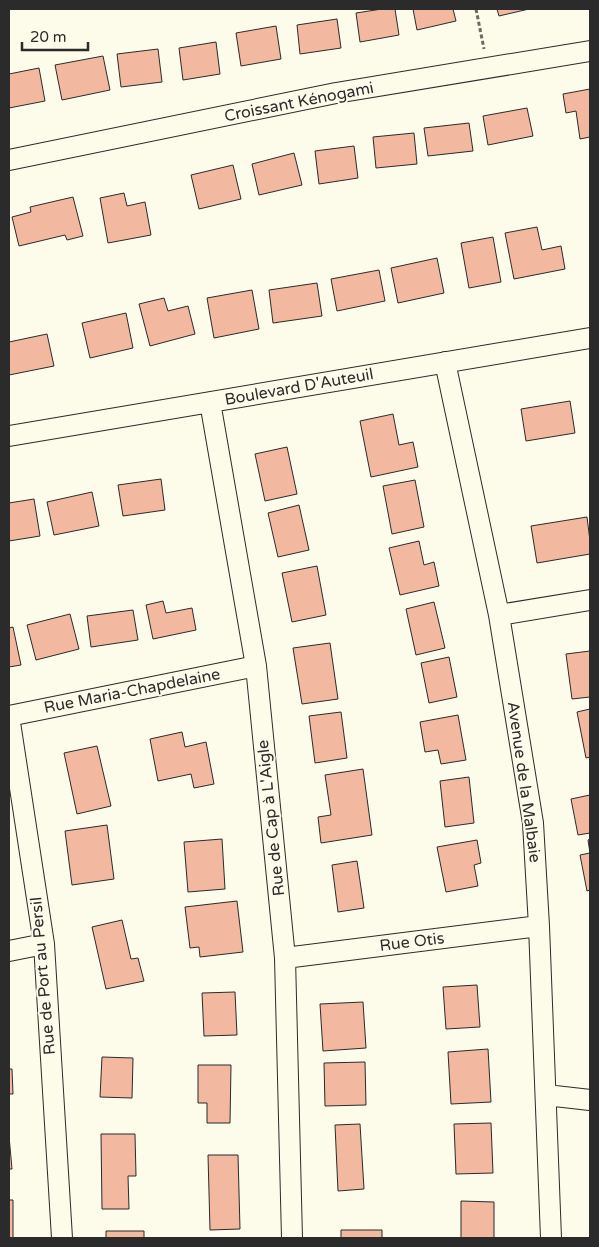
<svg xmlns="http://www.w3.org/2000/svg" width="599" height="1247" font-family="'Varela Round',sans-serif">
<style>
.building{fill:#f2b8a0;stroke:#2b2b2b}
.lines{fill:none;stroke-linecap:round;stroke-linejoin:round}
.minor-casing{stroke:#2b2b2b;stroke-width:22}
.path{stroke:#6a6964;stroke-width:3;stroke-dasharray:4 2.5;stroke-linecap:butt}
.minor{stroke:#fdfbea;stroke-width:20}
.labels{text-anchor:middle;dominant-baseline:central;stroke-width:4;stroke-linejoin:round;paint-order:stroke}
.street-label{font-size:16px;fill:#2b2b2b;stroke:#fdfbea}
</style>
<rect width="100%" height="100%" fill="#fdfbea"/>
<path class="building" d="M382,9H395L399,35L360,42L356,13Z
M413,9H453L456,21L417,30Z
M497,9H529L499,16Z
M337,19L341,48L300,54L297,25Z
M276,26L281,59L241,66L236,33Z
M216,42L220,74L183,80L179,48Z
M158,49L162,82L121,87L117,54Z
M103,56L110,90L62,100L55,65Z
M39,68L45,101L9,108V74Z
M590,89V137L580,139L576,111L566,113L563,94Z
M527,108L533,136L488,145L483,116Z
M469,123L473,151L428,156L424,128Z
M414,133L417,164L376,168L373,137Z
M354,146L358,178L319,184L315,151Z
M294,153L302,185L259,195L252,164Z
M233,165L241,199L199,209L191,175Z
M124,193L127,206L145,202L151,235L108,243L100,198Z
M73,197L83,236L67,240L65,235L19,246L12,217L31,212L30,207Z
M537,227L542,250L561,246L565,269L514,279L505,233Z
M493,237L501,282L469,288L461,243Z
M437,258L444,293L398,303L391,268Z
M379,270L385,301L337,311L331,279Z
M317,283L322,316L273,323L269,290Z
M252,290L259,329L214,338L207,298Z
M164,298L168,311L188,306L195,334L150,346L139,304Z
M126,313L133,348L90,358L82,323Z
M47,334L54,366L9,375V342Z
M570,401L575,433L526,441L521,409Z
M393,414L399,445L413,442L418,467L371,477L360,421Z
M287,447L297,494L265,501L255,454Z
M161,479L165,510L123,516L118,485Z
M415,480L424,527L392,534L383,486Z
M92,492L99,526L54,535L47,502Z
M34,499L40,536L9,541V503Z
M299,505L309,550L278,557L268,513Z
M587,517L590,541V554L537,563L531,526Z
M419,541L424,565L434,562L439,586L400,595L389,548Z
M317,566L326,615L292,622L282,573Z
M163,601L166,613L192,608L196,630L153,639L146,605Z
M434,602L445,648L416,655L406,609Z
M133,610L138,640L91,647L87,616Z
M70,614L79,649L36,660L27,625Z
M13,627L21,665L9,667V628Z
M330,643L338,699L302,704L293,648Z
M590,651V697L572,699L566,654Z
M449,657L457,697L429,703L421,663Z
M590,709V757L586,758L577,712Z
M341,712L347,758L315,763L309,716Z
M458,715L466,760L441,764L438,750L425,752L420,722Z
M182,732L185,747L206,742L214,784L194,788L191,774L158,781L150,739Z
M97,746L111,806L77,814L64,753Z
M363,769L372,835L321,843L318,817L331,815L325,775Z
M469,777L474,823L445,827L440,781Z
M590,795V833L578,835L571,799Z
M107,825L114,879L72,885L65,831Z
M222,839L225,889L188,892L184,842Z
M590,839V890L587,891L580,855L590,853L588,840Z
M477,840L481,863L474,865L478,886L446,892L437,847Z
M357,861L364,908L338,912L332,865Z
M237,901L243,952L200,957L199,947L190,948L185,907Z
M122,920L131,959L138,958L144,981L106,989L92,927Z
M477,985L480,1027L446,1029L443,987Z
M235,992L237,1035L204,1036L202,993Z
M363,1002L366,1048L323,1051L320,1004Z
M488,1049L491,1102L451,1104L448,1052Z
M102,1057L133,1058L132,1098L100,1097Z
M365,1062L366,1105L325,1106L324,1063Z
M198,1065H231L230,1123H207V1103H198Z
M9,1069H12L13,1094H9Z
M491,1123L493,1173L456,1174L454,1124Z
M360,1124L364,1189L338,1191L335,1125Z
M101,1134H135L136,1176H128L129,1209H102Z
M9,1136L12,1169H9Z
M208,1155H238L240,1229L210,1230Z
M9,1200H13V1238H9Z
M461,1201L494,1202V1238H461Z
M341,1230H382V1238H341Z
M106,1231H144V1238H106Z"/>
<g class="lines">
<defs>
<path id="minor" d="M9,160L336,93L590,51
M445,362L499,615L533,823L539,926L551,1238
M210,402L256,666L285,958L292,1238
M9,436L590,338
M499,615L590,600
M9,716L44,944L62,1238
M9,716L256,666
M9,951L44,944
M285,958L539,926
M546,1095L590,1100"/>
</defs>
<use href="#minor" class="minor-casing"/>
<path class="path" d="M476,9L484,49"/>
<use href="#minor" class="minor"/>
</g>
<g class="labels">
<g class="street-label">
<text transform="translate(299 102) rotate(-11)">Croissant Kénogami</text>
<text transform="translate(299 387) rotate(-10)">Boulevard D'Auteuil</text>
<text transform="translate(132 691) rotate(-11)">Rue Maria-Chapdelaine</text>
<text transform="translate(524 782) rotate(82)">Avenue de la Malbaie</text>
<text transform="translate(271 818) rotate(-96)">Rue de Cap à L'Aigle</text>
<text transform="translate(412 942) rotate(-7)">Rue Otis</text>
<text transform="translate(43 976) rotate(-95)">Rue de Port au Persil</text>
</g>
</g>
<rect width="599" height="1247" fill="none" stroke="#2b2b2b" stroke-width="20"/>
<path d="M22 42v8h66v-8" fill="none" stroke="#2b2b2b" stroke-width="2.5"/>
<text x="30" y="42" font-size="15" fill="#2b2b2b" stroke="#fdfbea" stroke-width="4" paint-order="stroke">20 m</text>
</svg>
